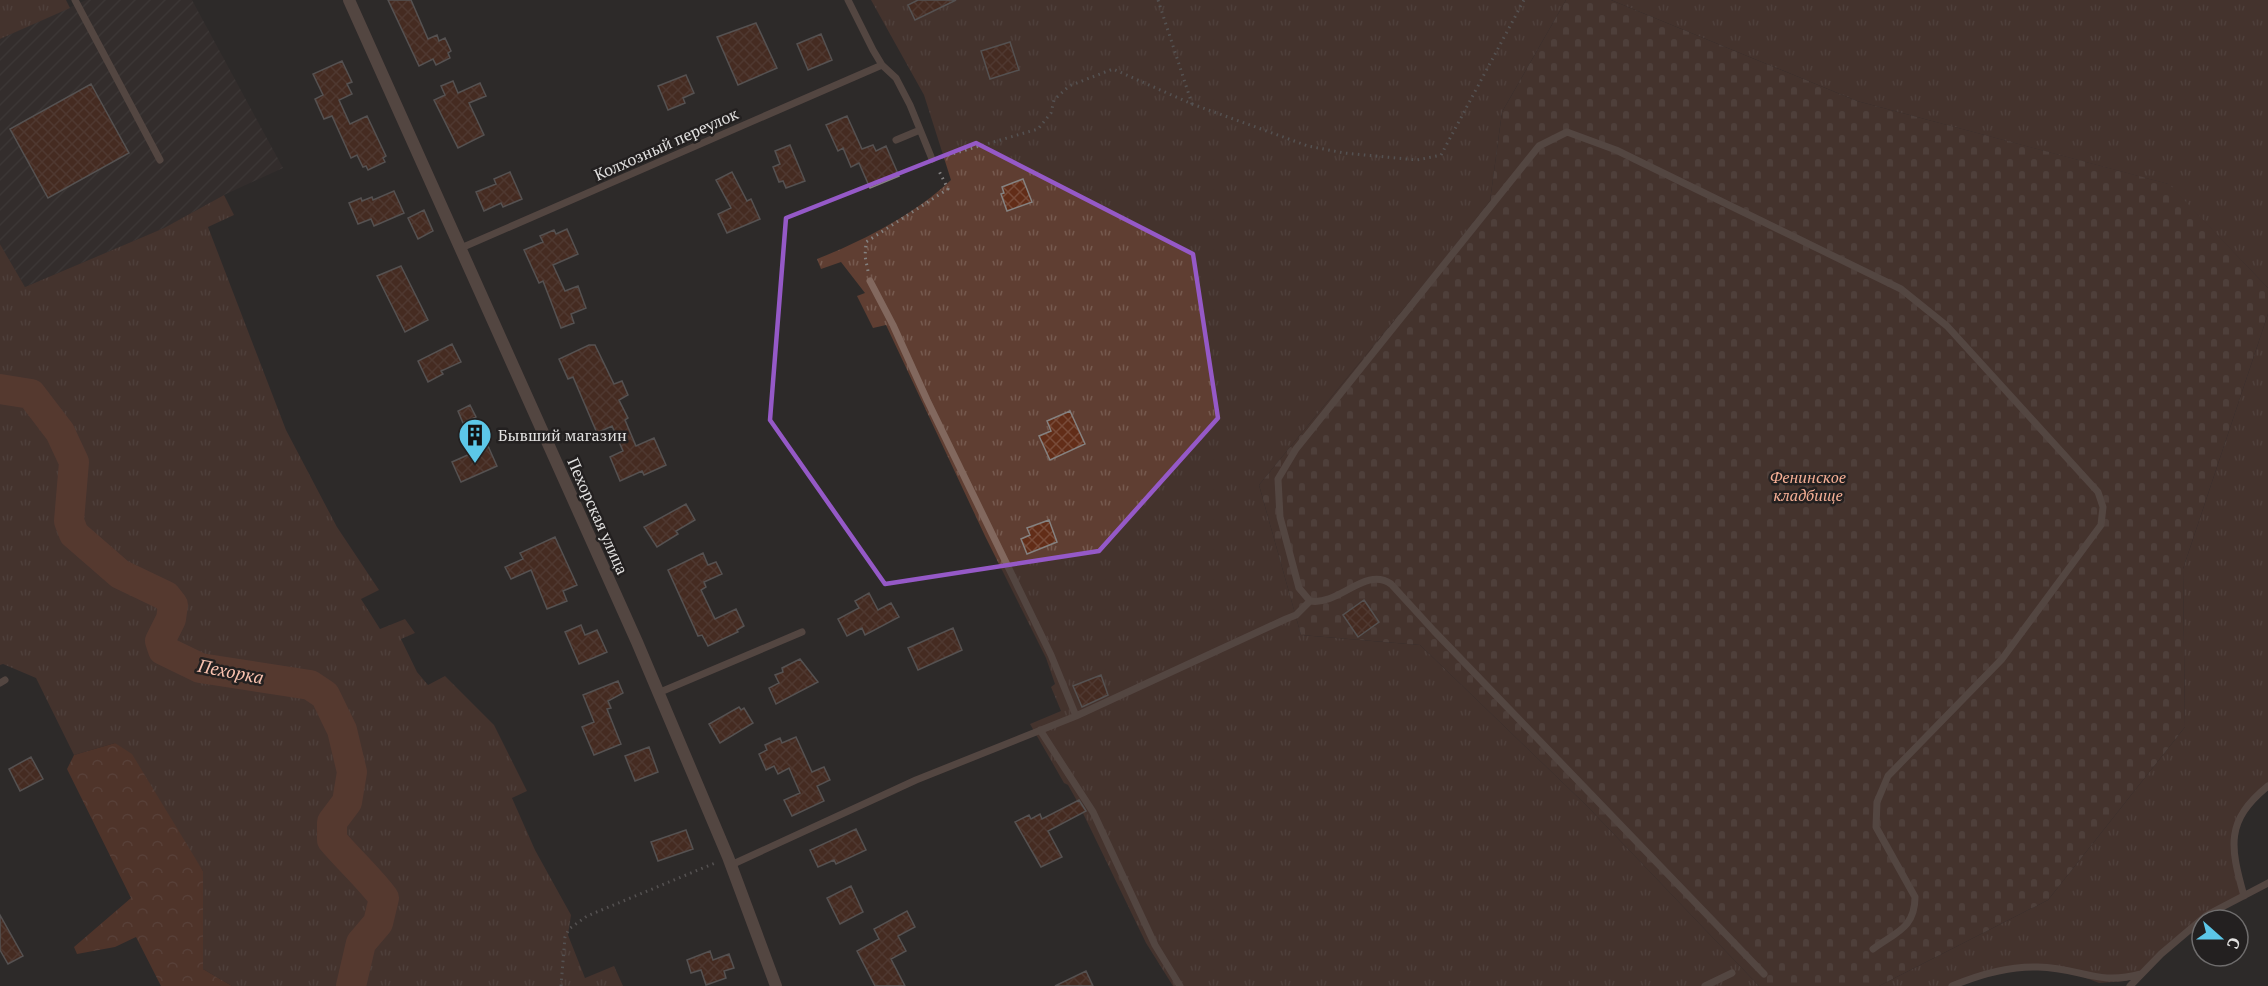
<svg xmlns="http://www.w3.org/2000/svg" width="2268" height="986" font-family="'PT Serif',serif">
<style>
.industrial{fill:url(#industrial-furrows)}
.grass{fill:url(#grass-tufts)}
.forest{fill:url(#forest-crowns)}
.cemetery{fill:url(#cemetery-stones)}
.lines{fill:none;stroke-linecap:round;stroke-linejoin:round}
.river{stroke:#854c37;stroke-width:30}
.building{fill:url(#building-cross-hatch);stroke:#858281;stroke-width:1.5}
.path{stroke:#848281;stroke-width:3;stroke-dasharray:1.5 4.5;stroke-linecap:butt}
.lane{stroke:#82685e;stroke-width:7}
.street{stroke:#82685e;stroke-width:12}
.marked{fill:none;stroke:#9559c7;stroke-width:4.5;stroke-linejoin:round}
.labels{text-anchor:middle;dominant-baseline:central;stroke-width:5;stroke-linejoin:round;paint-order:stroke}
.street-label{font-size:16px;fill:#e2e1e0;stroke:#232020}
.poi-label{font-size:16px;fill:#e2e1e0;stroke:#232020;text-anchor:start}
.park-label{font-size:16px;font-style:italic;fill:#f7b096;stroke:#232020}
.water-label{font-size:18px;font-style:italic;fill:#f8c1ae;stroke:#232020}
</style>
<defs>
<pattern id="industrial-furrows" width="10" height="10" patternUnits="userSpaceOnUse" patternTransform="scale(1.5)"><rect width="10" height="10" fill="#3a322f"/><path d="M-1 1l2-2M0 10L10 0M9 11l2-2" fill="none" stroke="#4d4643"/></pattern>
<pattern id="grass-tufts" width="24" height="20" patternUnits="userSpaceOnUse" patternTransform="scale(1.5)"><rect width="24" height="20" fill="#5f3e32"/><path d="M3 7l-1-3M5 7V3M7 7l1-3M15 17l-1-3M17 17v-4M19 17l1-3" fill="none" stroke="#765a4f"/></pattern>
<pattern id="forest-crowns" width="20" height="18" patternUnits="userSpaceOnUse" patternTransform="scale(1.5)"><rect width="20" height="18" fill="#78402b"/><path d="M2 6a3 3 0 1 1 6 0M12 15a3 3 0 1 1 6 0" fill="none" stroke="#8b5b49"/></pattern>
<pattern id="cemetery-stones" width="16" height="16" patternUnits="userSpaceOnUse" patternTransform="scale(1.5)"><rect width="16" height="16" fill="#5f3e32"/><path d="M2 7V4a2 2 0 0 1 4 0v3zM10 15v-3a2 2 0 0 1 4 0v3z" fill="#765a4f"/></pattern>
<pattern id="building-cross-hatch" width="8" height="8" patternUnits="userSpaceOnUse" patternTransform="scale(1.5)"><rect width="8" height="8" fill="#622d18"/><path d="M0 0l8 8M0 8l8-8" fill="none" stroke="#784b39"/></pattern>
</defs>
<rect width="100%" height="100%" fill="#2d2a29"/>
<path class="industrial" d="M86,0H192L283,168L224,195L164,228L25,287L0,244V39Z"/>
<path class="grass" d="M0,0H66L70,8L0,39Z
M871,0H1566L1502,112L1490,201L1443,261L1259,485L1301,635L1420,645L1587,806L1759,986H1173L1146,943L1077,801L1068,785L1064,783L1030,724L1061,711L1051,687L1055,684L1046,658L985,536L886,325L873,328L857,296L865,293L841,262L821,269L817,259C863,241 915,214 951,180L924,95Z
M1611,0H2268V288L2168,184L1857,101Z
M224,195L234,215L208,227L286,430L337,527L379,590L361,599L380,629L405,619L415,633L401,639L417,672L428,685L445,676L494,725L527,791L512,798L535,850L571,915L568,935L585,978L614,966L623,986H232L203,969V871L115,743L74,755L36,678L3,664L0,665V244L25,287L164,228Z
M2268,314V786L2244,810L2234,844L2244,896L2207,915L2141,974L2126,981L2099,983L2068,971L2037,967L2000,970L1952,986H1879L2048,900L2185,727L2183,569Z"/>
<path class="forest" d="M115,743L132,754L203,871V969L232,986H161L136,937L115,947L77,954L74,947L131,898L67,769L74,755Z"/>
<path class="cemetery" d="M1566,0H1611L1857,101L2169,184L2268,288V314L2183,569L2185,727L2048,900L1879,986H1759L1587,806L1420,645L1301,635L1259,485L1443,261L1490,201L1502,112Z"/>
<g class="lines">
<path class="river" d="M0,389L31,394L60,432L74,462L69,521L74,534L120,574L166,596L173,605L171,619L160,641L163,650L200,668L310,685L325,695L342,730L352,772L347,802L332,822V840C349,860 368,877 384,898L378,923L361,943L351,986"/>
</g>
<path class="building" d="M388,0H411L428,39L437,35L439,41L445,38L451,51L448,53L450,58L436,65L433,59L419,66Z
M918,0H956L915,20L908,5Z
M756,23L777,68L738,85L717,37Z
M821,34L832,60L808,70L797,44Z
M1010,42L1019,70L990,79L981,51Z
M342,61L352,82L347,84L352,94L339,100L350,124L367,116L386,156L383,158L385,162L368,170L366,166L363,167L357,155L351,158L332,116L324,119L315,99L323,95L313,74Z
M686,75L694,93L683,98L685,103L668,110L658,86Z
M453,81L458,93L480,83L486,96L469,103L484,135L458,148L434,100L445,95L441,86Z
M91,84L129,153L48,198L10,129Z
M847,116L862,149L873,145L876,151L886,146L899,176L870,188L859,163L851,167L843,148L838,151L826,125Z
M790,145L805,181L786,188L783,181L779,182L773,167L780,164L775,151Z
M510,172L522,199L503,207L501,203L484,211L476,192L496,184L494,179Z
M732,172L747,201L751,199L760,219L727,233L718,214L731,208L716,180Z
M1023,179L1032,202L1007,211L1001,194L1004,193L1002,187Z
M394,191L404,213L374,226L371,219L358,224L349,203L361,198L362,201L372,197L373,200Z
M424,210L433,231L418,239L408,218Z
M567,229L578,254L553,265L565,291L578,286L586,308L571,314L574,323L561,328L543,281L539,283L524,250L543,242L540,236L554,230L556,234Z
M401,266L428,320L405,332L377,276Z
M452,344L461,362L441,371L443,374L428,382L418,361Z
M589,345H595L614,384L622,381L628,395L619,400L628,418L625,420L636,446L654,438L666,465L644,475L642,471L620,481L610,457L623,451L612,426L597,433L573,377L568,379L559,359Z
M470,405L476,417L463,423L458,411Z
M1070,411L1085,444L1050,460L1039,436L1051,431L1047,421Z
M488,446L497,466L461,482L452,462Z
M686,504L695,520L676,531L678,534L657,547L644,527Z
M1049,520L1057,542L1027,554L1021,539L1030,535L1027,528Z
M555,537L577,585L563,591L567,601L547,609L531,570L511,579L505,567L523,559L520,553Z
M703,553L708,565L716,562L722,574L704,582L706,587L701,590L715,619L736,609L744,626L737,630L738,632L708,646L702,635L698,636L668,570Z
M869,593L878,610L891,603L899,617L865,635L862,628L847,636L838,619L859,608L855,601Z
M1364,600L1379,622L1358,637L1343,615Z
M581,625L585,635L597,630L607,652L579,664L565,632Z
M953,628L962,650L918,670L908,648Z
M800,659L818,682L776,704L769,688L779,683L775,675L783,672L782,668Z
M1101,675L1108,695L1082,707L1073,686Z
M618,681L623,693L608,701L611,708L607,709L621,744L594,755L582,727L594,722L583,695Z
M739,707L741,710L744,708L753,723L720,743L709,724Z
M796,737L812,772L824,767L830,780L817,786L824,801L792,816L784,800L800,793L789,768L778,774L774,766L766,770L759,754L767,750L765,745L780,738L782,743Z
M649,747L658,772L635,781L625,756Z
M31,757L43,779L20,791L9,769Z
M1079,800L1086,811L1048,831L1062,857L1041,867L1015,822L1029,815L1031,819L1040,814L1042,819Z
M856,829L866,850L836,864L834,860L818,867L810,850Z
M686,830L693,849L658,861L651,842Z
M851,886L863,912L840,924L827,898Z
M907,911L915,927L898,936L906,951L891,959L905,986H875L857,951L879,939L874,929Z
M0,915L23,956L8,964L0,950Z
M710,951L713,960L729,954L734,968L724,971L726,978L706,985L701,970L691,973L687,960Z
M1086,971L1093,986H1055Z"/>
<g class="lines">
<path class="path" d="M1158,0L1192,104
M942,157L1038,129L1051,113L1054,100L1069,86L1113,69L1192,104L1308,146L1344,153L1417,160L1441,155L1524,0
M868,271L865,256L866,242L948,189L938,169
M561,986L565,937L569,929L587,916L715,863"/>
<path class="lane" d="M75,0L160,160
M848,0L873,50L882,65L896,78L910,105L932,159
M896,140L920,130
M461,248L882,65
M870,281L893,325L927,400L1051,655L1076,716
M0,683L5,680
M658,693L802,632
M1040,730L1093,812L1155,945L1180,986
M731,865L916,780L1076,716L1286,619L1296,615L1310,601
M2244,896C2230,846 2225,821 2268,786
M1764,974L1434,631L1391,584C1365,566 1339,606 1310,601L1299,588L1280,517L1278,479L1296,449L1539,146L1567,132L1616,150L1901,289L1947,326L2098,492L2103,507L2101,525L2002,659L1888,776L1877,802L1876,827L1915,897C1915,928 1896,932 1873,949
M1705,986L1732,973
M1952,986C1978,975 2009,966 2038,967C2082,968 2096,986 2141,974
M2130,986L2161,954L2207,915L2268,883"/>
<path class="street" d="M349,0L637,642L728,857L776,986"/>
</g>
<path d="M0 0H2268V986H0ZM976,143L1193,254L1218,418L1099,551L885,584L770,420L786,218Z" fill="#2d2a29" fill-opacity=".55" fill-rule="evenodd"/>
<path class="marked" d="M976,143L1193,254L1218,418L1099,551L885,584L770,420L786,218Z"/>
<defs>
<symbol id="building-pin" viewBox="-11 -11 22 30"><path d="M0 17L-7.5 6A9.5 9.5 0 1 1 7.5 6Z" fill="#5cc7e8" stroke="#232020"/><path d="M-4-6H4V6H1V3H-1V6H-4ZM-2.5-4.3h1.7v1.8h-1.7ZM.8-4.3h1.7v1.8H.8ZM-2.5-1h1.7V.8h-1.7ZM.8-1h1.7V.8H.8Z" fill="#111"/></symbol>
</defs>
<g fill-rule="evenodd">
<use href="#building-pin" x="456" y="416" width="38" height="52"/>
</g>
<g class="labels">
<g class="street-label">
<text transform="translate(666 144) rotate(-24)">Колхозный переулок</text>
<text transform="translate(598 516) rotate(66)">Пехорская улица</text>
</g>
<g class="poi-label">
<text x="498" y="435">Бывший магазин</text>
</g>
<g class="park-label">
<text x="1808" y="477">Фенинское<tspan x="1808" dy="18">кладбище</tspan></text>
</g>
<g class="water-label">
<text transform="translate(231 671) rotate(11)">Пехорка</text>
</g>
</g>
<g transform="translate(2220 938) rotate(111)"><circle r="28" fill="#232020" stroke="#6f6d6d" stroke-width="1.5"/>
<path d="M0-4.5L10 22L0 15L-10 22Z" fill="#5cc7e8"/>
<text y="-9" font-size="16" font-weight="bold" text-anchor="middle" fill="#e2e1e0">С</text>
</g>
</svg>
